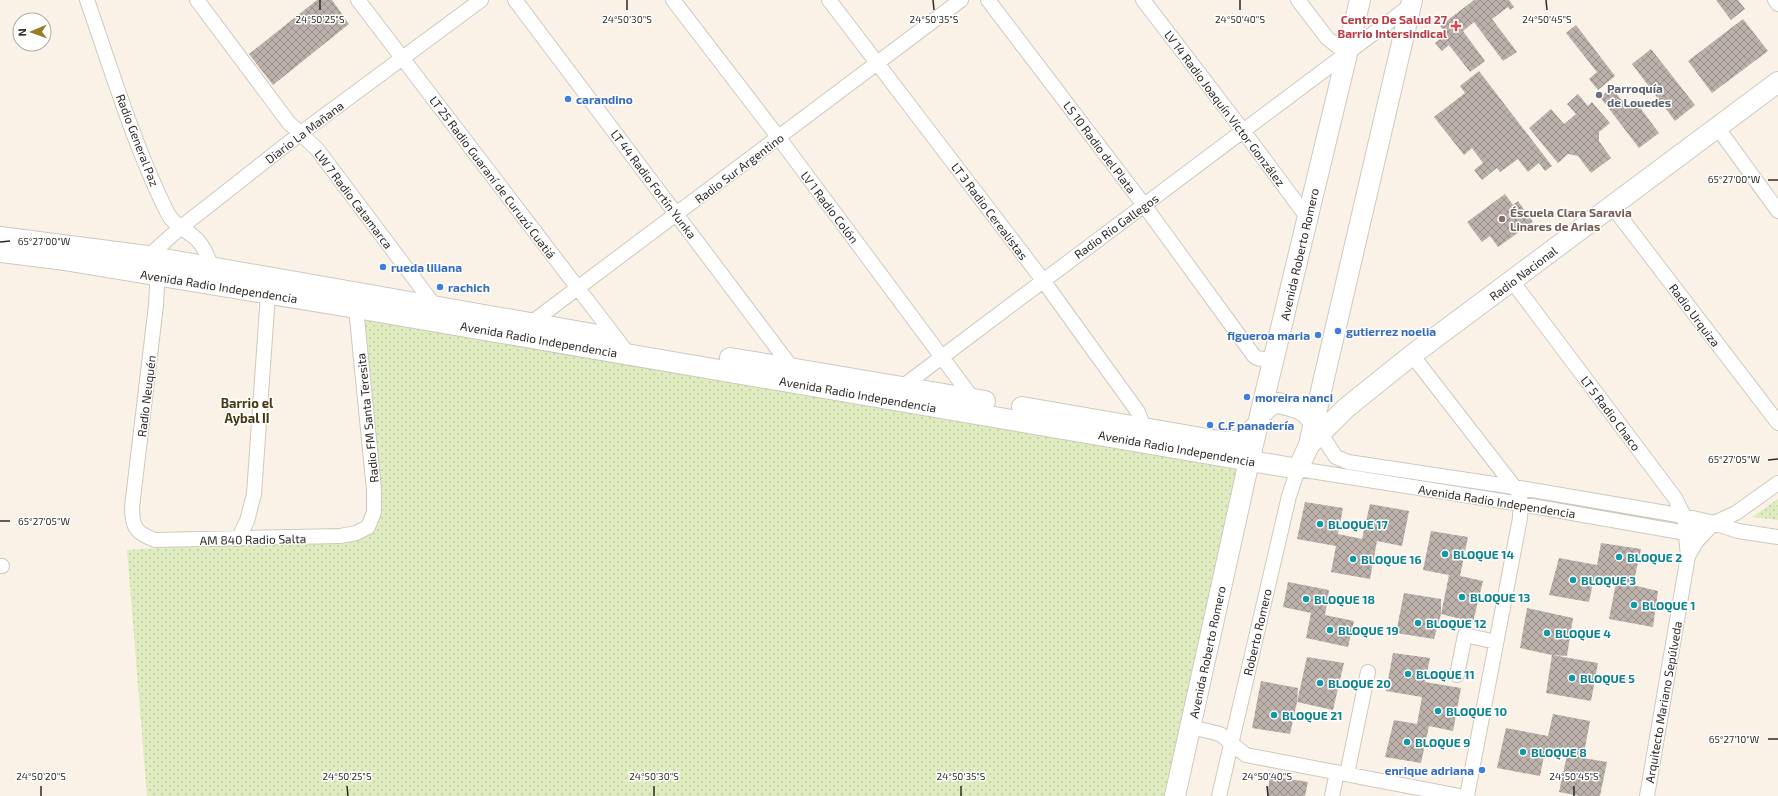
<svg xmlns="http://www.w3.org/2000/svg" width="1778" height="796" font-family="'Exo 2',sans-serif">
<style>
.green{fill:url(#green-dots)}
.building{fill:url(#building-cross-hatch)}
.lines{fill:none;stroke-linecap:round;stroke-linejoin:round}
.street-casing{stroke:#d0c8be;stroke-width:16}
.secondary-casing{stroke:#d0c8be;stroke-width:22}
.street{stroke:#fff;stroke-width:14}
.secondary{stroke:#fff;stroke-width:20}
.ticks{fill:none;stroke:#2d2a26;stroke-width:1.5}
.health-dot{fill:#e0444e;stroke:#fff;stroke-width:1.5}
.worship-dot{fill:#6b7280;stroke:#fff;stroke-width:1.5}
.shop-dot{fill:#3f7fe0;stroke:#fff;stroke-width:1.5}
.education-dot{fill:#8d6e63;stroke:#fff;stroke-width:1.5}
.culture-dot{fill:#0f9aa8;stroke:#fff;stroke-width:1.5}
.labels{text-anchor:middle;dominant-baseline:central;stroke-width:3;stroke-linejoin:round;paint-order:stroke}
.health-label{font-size:12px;font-weight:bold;fill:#be3a42;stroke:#fff;text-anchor:end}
.worship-label{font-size:12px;font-weight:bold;fill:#5b616d;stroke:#fff;text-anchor:start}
.shop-label{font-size:12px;font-weight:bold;fill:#366cbe;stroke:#fff;text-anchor:start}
.street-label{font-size:12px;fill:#2d2a26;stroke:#fff}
.education-label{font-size:12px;font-weight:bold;fill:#785e54;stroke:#fff;text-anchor:start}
.culture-label{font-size:12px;font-weight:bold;fill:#0d838f;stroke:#fff;text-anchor:start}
.neighbourhood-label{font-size:13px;font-weight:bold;fill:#483911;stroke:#fff}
.ticks-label{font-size:10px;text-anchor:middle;fill:#2d2a26;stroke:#fff;stroke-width:3;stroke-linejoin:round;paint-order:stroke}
</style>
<defs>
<pattern id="green-dots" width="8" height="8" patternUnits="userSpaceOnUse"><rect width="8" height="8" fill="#dfecc0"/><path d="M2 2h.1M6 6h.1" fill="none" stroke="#c0cba5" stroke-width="1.8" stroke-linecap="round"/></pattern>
<pattern id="building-cross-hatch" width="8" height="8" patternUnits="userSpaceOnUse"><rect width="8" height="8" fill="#bcb0ab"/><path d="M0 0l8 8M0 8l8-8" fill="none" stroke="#998f8b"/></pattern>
</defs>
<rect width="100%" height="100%" fill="#faf2e7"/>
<path class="green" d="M358,311L1243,465L1169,796H147L127,550L338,538L369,529Z
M1778,499V520L1752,517Z"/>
<path class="building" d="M317,0H332L349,24L273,85L249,54Z
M1474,0H1509L1514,7L1510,10L1508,7L1492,19L1517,52L1503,61L1474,22L1463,31L1485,61L1470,72L1449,45L1442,51L1435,43L1446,34L1440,26Z
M1716,0H1738L1745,9L1731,20Z
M1743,19L1768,51L1712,93L1688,61Z
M1576,25L1615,76L1598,90L1589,79L1597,72L1566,33Z
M1651,49L1695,105L1675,121L1632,64Z
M1479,71L1552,166L1545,171L1539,163L1528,172L1518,159L1500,172L1497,168L1482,180L1474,170L1483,163L1472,148L1464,155L1434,117L1465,93L1460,86Z
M1612,88L1627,107L1635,101L1659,133L1639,148L1600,97Z
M1578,94L1588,106L1592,102L1610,123L1599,132V141L1611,158L1591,173L1578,156L1568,154L1558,163L1529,128L1551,109L1564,124L1576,114L1567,104Z
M1505,194L1513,205L1518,201L1533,222L1498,247L1490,236L1482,242L1467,222Z
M1305,502L1343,508L1338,534L1362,539L1370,504L1409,511L1402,546L1377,541L1370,579L1331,572L1336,546L1297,539Z
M1431,531L1468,537L1460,576L1483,581L1473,622L1441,614L1434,639L1396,633L1404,593L1441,599V614L1449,575L1423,570Z
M1601,543L1641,549L1633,585L1658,591L1653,627L1609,619L1616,583L1628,584L1594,578L1589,602L1549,595L1559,558L1597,565Z
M1288,582L1329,590L1325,615L1354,621L1348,647L1306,638L1311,613L1283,607Z
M1527,608L1573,618L1567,656L1552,655L1520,648Z
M1393,653L1430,658L1425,682L1461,688L1453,731L1429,726L1421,763L1385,757L1394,720L1417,724L1422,697L1386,691Z
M1552,655L1598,663L1591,701L1546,693Z
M1307,657L1344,663L1333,710L1297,702Z
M1261,681L1298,688L1297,702L1290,734L1252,728Z
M1553,714L1590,721L1583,758L1607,762L1600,796H1580L1559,792L1567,755L1545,750L1540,776L1497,768L1506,728L1548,736Z
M1270,776L1308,782L1305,796H1267Z"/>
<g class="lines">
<defs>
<path id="street" d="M87,0C112,71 134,146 168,214C173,224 184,229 193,236C202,243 208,256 211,267
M197,0L289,123L317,149L434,305
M358,0L629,355
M515,0L792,368
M673,0L779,138L976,403
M829,0L1042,279L1138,412L1144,428
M988,0L1144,205L1254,356L1257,358L1274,361
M1143,0L1244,132L1307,217
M1298,0L1327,38L1346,53
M1775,0L1778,4
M1717,127L1778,211
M1612,206L1778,423
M143,261L180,228L301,133L481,0
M158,266L156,305L132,507C132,526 135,533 155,540L340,536L356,533L368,527L374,512V490L356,308
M1512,281L1675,498L1684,516L1688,556
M527,326L961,0
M1412,355L1519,493L1521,502L1520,518L1467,796
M898,390C1069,260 1242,132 1414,3
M1316,427L1336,457L1348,462L1514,487L1684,516L1714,523L1738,531L1778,537
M238,539L247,521L254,494L268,294
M0,566H2
M1457,675L1465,635L1496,642
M1191,727L1220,734L1246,755L1460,796
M1347,774L1368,672
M1219,796L1289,496L1298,469L1521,504L1686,533L1714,523L1736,513L1778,483
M1332,796L1337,772
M1647,796L1688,556L1696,542L1711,526"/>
<path id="secondary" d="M0,237L147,256L604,336
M0,252L58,259L356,308L1298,469L1309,445L1324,378L1412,0
M730,358L985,401
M1022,407L1225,442L1242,440L1258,424
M1260,415L1272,404L1279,403L1300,409L1307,414L1314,423
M1309,445L1346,408L1412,355L1778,82
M1175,796L1249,461L1360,0"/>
</defs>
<use href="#street" class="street-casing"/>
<use href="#secondary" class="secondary-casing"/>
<use href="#street" class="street"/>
<use href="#secondary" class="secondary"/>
</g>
<path class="ticks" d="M320,0V10M627,0V10M933,0L934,10M1240,0V10M1546,0L1547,10M1768,180H1778M0,242L10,241M1768,460L1778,459M0,521H10M1768,739H1778M41,786V796M347,786L348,796M654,786V796M961,786V796M1267,786L1268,796M1574,786V796"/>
<path class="health-dot" d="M1454 20h4v4h4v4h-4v4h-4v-4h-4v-4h4z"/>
<circle class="worship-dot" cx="1599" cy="95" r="4"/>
<g class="shop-dot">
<circle cx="568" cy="99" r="4"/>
<circle cx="383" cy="267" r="4"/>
<circle cx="440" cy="287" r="4"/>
<circle cx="1338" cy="331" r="4"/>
<circle cx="1318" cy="335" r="4"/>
<circle cx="1247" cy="397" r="4"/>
<circle cx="1210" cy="425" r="4"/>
<circle cx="1482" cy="770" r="4"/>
</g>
<circle class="education-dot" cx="1502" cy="219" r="4"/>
<g class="culture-dot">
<circle cx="1320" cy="524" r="4"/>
<circle cx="1445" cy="554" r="4"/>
<circle cx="1619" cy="557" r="4"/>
<circle cx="1353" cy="559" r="4"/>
<circle cx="1573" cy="580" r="4"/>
<circle cx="1462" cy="597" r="4"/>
<circle cx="1306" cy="599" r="4"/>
<circle cx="1634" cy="605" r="4"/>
<circle cx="1418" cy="623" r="4"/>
<circle cx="1330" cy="630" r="4"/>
<circle cx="1547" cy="633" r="4"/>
<circle cx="1408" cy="674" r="4"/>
<circle cx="1572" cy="678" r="4"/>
<circle cx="1320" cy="683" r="4"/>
<circle cx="1438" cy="711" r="4"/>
<circle cx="1274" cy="715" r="4"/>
<circle cx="1407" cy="742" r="4"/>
<circle cx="1523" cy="752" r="4"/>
</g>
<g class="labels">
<g class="health-label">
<text x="1447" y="19">Centro De Salud 27<tspan x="1447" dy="14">Barrio Intersindical</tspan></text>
</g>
<g class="worship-label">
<text x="1607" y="88">Parroquía<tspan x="1607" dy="14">de Louedes</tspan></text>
</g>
<g class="shop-label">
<text x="576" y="99">carandino</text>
<text x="391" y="267">rueda liliana</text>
<text x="448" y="287">rachich</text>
<text x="1346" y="331">gutierrez noelia</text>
<text x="1310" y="335" text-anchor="end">figueroa maria</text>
<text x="1255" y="397">moreira nanci</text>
<text x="1218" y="425">C.F panadería</text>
<text x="1474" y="770" text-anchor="end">enrique adriana</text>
</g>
<g class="street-label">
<text transform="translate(1225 108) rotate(53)">LV 14 Radio Joaquín Víctor González</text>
<text transform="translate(304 132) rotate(-37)">Diario La Mañana</text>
<text transform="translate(138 140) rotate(69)">Radio General Paz</text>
<text transform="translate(1100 147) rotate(53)">LS 10 Radio del Plata</text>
<text transform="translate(739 168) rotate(-37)">Radio Sur Argentino</text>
<text transform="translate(493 177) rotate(53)">LT 25 Radio Guaraní de Curuzú Cuatiá</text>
<text transform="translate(654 184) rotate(53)">LT 44 Radio Fortín Yunka</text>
<text transform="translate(354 199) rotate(53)">LW 7 Radio Catamarca</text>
<text transform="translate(830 207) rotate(53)">LV 1 Radio Colón</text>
<text transform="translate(990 211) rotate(53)">LT 3 Radio Cerealistas</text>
<text transform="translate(1116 226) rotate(-36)">Radio Río Gallegos</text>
<text transform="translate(1299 254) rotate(-77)">Avenida Roberto Romero</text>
<text transform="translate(1523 273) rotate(-37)">Radio Nacional</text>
<text transform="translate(219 286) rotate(9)">Avenida Radio Independencia</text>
<text transform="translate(1695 315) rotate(53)">Radio Urquiza</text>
<text transform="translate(539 339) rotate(10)">Avenida Radio Independencia</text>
<text transform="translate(858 394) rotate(10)">Avenida Radio Independencia</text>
<text transform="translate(146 396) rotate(-83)">Radio Neuquén</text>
<text transform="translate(1611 413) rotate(53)">LT 5 Radio Chaco</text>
<text transform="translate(367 418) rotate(-96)">Radio FM Santa Teresita</text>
<text transform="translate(1177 448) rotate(10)">Avenida Radio Independencia</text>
<text transform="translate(1497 501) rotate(9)">Avenida Radio Independencia</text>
<text transform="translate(253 539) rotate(-1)">AM 840 Radio Salta</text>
<text transform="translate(1257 632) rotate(-77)">Roberto Romero</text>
<text transform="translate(1207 652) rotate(-78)">Avenida Roberto Romero</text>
<text transform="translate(1663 702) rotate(-80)">Arquitecto Mariano Sepúlveda</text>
</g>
<g class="education-label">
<text x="1510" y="212">Éscuela Clara Saravia<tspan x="1510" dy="14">Linares de Arias</tspan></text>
</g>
<g class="culture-label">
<text x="1328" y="524">BLOQUE 17</text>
<text x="1453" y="554">BLOQUE 14</text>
<text x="1627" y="557">BLOQUE 2</text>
<text x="1361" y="559">BLOQUE 16</text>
<text x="1581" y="580">BLOQUE 3</text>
<text x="1470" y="597">BLOQUE 13</text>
<text x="1314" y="599">BLOQUE 18</text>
<text x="1642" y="605">BLOQUE 1</text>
<text x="1426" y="623">BLOQUE 12</text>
<text x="1338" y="630">BLOQUE 19</text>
<text x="1555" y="633">BLOQUE 4</text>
<text x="1416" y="674">BLOQUE 11</text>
<text x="1580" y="678">BLOQUE 5</text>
<text x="1328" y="683">BLOQUE 20</text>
<text x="1446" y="711">BLOQUE 10</text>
<text x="1282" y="715">BLOQUE 21</text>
<text x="1415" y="742">BLOQUE 9</text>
<text x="1531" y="752">BLOQUE 8</text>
</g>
<g class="neighbourhood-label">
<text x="247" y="403">Barrio el<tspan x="247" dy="15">Aybal II</tspan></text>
</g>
</g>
<g class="ticks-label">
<text x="320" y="23">24°50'25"S</text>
<text x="627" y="23">24°50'30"S</text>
<text x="934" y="23">24°50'35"S</text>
<text x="1240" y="23">24°50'40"S</text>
<text x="1547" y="23">24°50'45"S</text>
<text x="1734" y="183">65°27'00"W</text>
<text x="44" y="245">65°27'00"W</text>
<text x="1734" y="463">65°27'05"W</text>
<text x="44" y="525">65°27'05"W</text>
<text x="1734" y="743">65°27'10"W</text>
<text x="41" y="780">24°50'20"S</text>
<text x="347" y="780">24°50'25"S</text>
<text x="654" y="780">24°50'30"S</text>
<text x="961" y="780">24°50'35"S</text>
<text x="1267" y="780">24°50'40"S</text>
<text x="1574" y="780">24°50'45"S</text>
</g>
<g transform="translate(32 32) rotate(268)"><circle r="19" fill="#ffffff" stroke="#abaaa8"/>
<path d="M0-3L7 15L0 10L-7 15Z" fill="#9b7c26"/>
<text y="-6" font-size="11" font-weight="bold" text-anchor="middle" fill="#2d2a26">N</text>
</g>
</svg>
